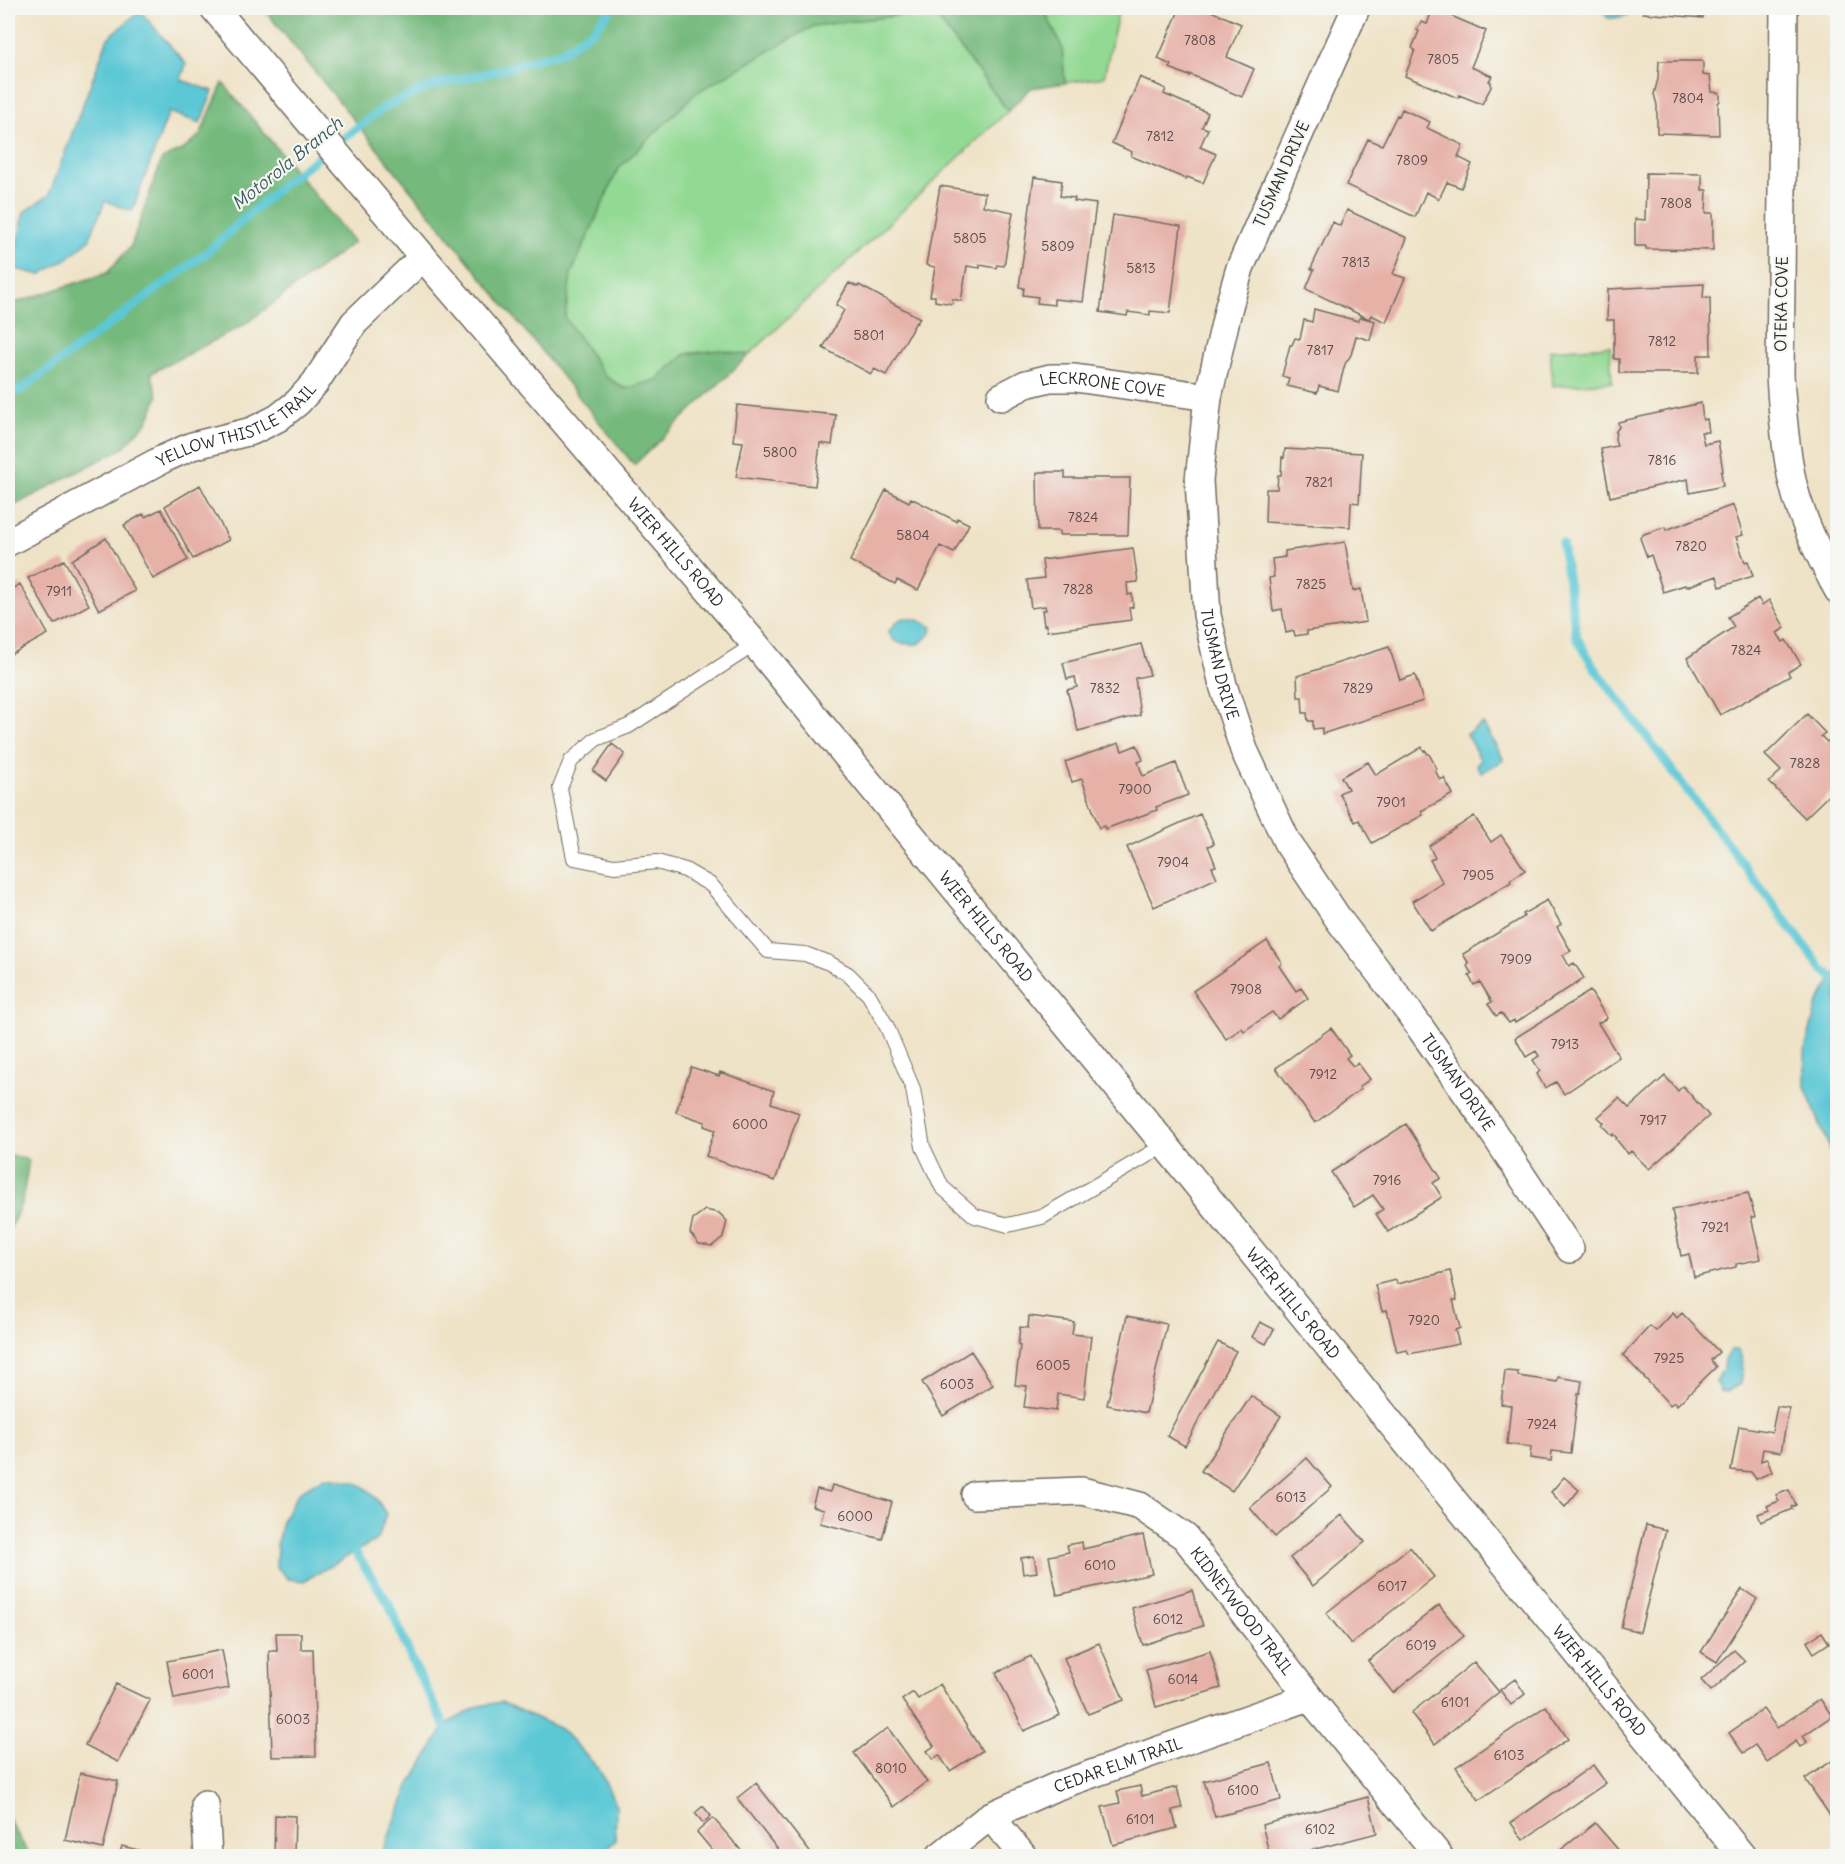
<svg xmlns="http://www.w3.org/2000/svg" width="1845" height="1864" font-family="Delius,sans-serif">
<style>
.green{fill:#92d993;stroke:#5e825f;stroke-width:1.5}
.forest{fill:#75b97d;stroke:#507254;stroke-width:1.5}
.water{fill:#5cc8d5;stroke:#447a80;stroke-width:1.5}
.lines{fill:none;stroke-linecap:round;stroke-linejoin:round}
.stream{stroke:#5cc8d5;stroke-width:9}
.building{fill:#e6b1a7}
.service-casing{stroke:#706b62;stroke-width:16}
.minor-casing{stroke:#706b62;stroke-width:30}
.service{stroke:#fff;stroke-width:14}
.minor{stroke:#fff;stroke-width:27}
.labels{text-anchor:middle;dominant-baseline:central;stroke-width:4.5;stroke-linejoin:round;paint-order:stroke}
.number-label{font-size:14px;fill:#5a4c4a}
.street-label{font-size:16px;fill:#2b2b2b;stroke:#f6f6f2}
.water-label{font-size:18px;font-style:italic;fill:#3a5a5e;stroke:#f6f6f2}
</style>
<rect width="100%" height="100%" fill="#f6f6f2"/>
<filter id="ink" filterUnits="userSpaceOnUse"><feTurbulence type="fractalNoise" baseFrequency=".0167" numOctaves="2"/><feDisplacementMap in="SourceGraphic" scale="12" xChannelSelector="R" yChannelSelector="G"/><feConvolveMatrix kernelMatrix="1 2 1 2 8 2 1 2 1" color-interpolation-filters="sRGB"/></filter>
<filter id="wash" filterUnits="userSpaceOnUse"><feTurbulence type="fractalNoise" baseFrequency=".008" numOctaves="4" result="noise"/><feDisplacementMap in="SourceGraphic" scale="24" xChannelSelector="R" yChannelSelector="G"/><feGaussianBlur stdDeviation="1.35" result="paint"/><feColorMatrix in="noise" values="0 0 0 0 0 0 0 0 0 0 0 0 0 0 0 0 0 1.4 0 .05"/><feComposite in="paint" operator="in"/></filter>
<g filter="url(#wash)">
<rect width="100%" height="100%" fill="#efe3c7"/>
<path class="green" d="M1045,8H1119L1104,77L1065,83L1062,47L1046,14Z
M916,13L936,16L1008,111L749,355L720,350L686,354L656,380L626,389L606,377L565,318L571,274L618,169L697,92L813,26Z
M1610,346L1612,382L1553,386L1550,350Z"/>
<path class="forest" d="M263,8H1045L1046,14L1062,47L1065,83L1031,88L1008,111L936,16L916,13L813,26L697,92L618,169L571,274L565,318L606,377L625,389L656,380L686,354L720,350L749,355L634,465Z
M223,83L354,242L244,325L151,373L158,396L148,421L123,448L8,509V305L107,273L131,246L162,159L184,149L200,135Z
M8,1154L29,1160L22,1202L8,1233Z
M8,1818L30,1856H8Z"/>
<path class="water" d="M1602,8H1632V13C1625,17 1615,18 1608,18L1601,10Z
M140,11L186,64L181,80L213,91L200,123L169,112L132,211L105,201L89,240L68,258L40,275L12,268L24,212L49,195L108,38Z
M905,618L918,620L932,627L931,633L919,644C907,644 891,646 889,631L899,620Z
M1483,724L1504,760L1481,773L1476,764L1481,761L1466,734Z
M1837,972V1166L1805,1087V1050L1817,1004Z
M1731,1350H1737C1747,1361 1741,1370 1740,1384L1726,1392H1720L1716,1382L1723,1369L1724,1359Z
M325,1477C358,1480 370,1485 386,1514L378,1539L304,1581L288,1579L276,1566L277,1544L282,1521L299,1492Z
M501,1702L561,1729L599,1769L616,1805L615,1841L599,1856H381L409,1786L446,1724L479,1706Z"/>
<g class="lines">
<path class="stream" d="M8,395L22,389L206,253L283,184L386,106L431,86L504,69L561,52L593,30L612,8
M1562,544L1577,638L1594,667L1822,969L1838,981
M355,1552L389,1604L412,1661L449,1733"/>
</g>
<g id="blocks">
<path class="building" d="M1180,8H1207L1206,9L1241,24L1227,57L1254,69L1242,97L1189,74V76L1170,68L1171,65L1158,59Z
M1433,8L1486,31L1471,67L1492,76L1489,81L1491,82V87L1482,104L1459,95L1458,98L1405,76L1415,50L1412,48L1419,31L1417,30L1421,22L1427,24Z
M1643,8H1704L1703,18L1643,13Z
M1659,61H1703V75L1710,76L1712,92L1720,93V101L1718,103L1719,135L1657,133V105L1654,94L1658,79Z
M1140,77L1166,89L1164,94L1208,113L1202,127L1208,129L1200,147L1216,154L1203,183L1187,177L1186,179L1131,156L1132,152L1112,143Z
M1402,109L1430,122L1427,128L1463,145L1458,157L1472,164L1461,188L1447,182L1439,199L1426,192L1415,217L1346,185L1368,139L1382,145L1397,115L1399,116Z
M1646,173L1702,174V190H1707L1706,213H1713V250L1646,249V246H1635V219L1645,220Z
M1034,177L1062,181L1060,196L1075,198L1074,201L1096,204L1083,302L1054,299V305L1037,303L1038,297L1023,295L1024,288L1019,287Z
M940,186L985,193L983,206L1013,212L1004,266L997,265L996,268L980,265V268L967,266L961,301L953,299L952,304L935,301V296H930L935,267L926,265Z
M1347,210L1407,238L1393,274L1405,278L1386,322L1371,315L1369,319L1306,289L1314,270L1311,269L1312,266L1333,222L1340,226Z
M1113,215L1181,226L1170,313L1150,311V315L1128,312L1127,316L1100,312Z
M849,283L858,287L859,285L920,318L917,323L916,322L886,375L874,369L871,374L823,348L844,310L836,305Z
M1704,284L1703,298H1710L1711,355H1698V373H1619V359H1614V320H1607L1608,289Z
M1314,309L1358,321L1360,317L1375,321L1370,340L1356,336L1351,355L1345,364L1338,391L1319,386L1317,393L1287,386L1289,378L1282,376L1290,345H1292L1295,338L1300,339L1304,320L1312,322Z
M1701,403L1703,420L1707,419L1709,432H1701L1704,444L1718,441L1723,471L1721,472L1723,486L1690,493L1688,479L1610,497L1601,449L1617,446L1615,439L1616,431L1619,427L1618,422Z
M737,405L836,415L832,445L820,443L815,486L736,477L743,442L733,441Z
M1285,449L1362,453L1359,503L1351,502L1350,527L1265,522L1266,489H1277L1278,475H1281L1282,457L1284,458Z
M1039,472H1065V478H1130L1128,535H1059V531H1038L1037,473Z
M200,485L229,540L193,559L165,506Z
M886,490L909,502L911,498L956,521L957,518L969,524L954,553L940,546L918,590L897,580L895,584L850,561Z
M1733,505L1743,535L1736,537L1745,562L1748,561L1753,576L1720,587L1717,576L1686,587L1685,585L1663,592L1651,555L1647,557L1640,538L1644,534L1665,527L1666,530Z
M161,509L188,560L153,579L124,525L143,514L145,517Z
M106,538L135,591L99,610L72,560Z
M1345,542L1353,591L1361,589L1366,622L1307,631V634L1295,636L1294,631L1286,633L1282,609L1273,611L1269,578L1274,577L1272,559L1285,557V551Z
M1133,548L1138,582L1127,583L1128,595L1132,594L1133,607L1129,608L1131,620L1047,631L1046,624L1044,625L1042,610H1046L1045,606L1031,608L1027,580L1044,578L1042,560Z
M64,560L89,605L54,624L28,578Z
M20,584L48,634L10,655L8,649V591Z
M1758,598L1762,605L1769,600L1785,628L1777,633L1783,642L1786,640L1801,664L1788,672L1790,676L1720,715L1687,658L1734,627L1728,617Z
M1141,644L1150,675L1135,678L1140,715L1078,731L1067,690L1077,687L1075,677L1067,679L1063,663Z
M1389,647L1400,680L1415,675L1423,701L1322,734V728L1313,729V721H1308L1307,713H1303L1302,697H1298L1297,676Z
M1807,714L1825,733L1821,736L1827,742L1831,738L1834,741L1838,737V786L1805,818L1769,782L1781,771L1765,755Z
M1119,743L1122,751L1137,745L1143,760L1138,762L1143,776L1176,763L1188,795L1156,807L1157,810L1105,829L1104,826L1099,828L1082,779L1072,782L1065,762Z
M612,744L625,754L606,781L593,771Z
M1422,747L1424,751L1425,750L1428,754H1429L1437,769L1435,770L1440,780L1444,778L1453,794L1421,811L1423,815L1372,843L1359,820L1355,822L1339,793L1348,789L1341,777L1368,762L1376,775Z
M1200,814L1214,844L1208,846L1216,866L1212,867L1217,878L1154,907L1127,847Z
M1474,816L1491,842L1501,835L1525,870L1510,880L1511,882L1431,931L1412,901L1443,883L1430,860L1435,858L1429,846Z
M1547,900L1561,924L1557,927L1571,951L1563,955L1569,966L1574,963L1584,978L1515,1023L1514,1020L1509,1023L1501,1013L1496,1016L1488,1004L1492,1002L1480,982L1474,985L1469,976L1472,974L1467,966L1469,964L1463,954L1524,917L1523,914Z
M1267,941L1282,963L1279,966L1296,991L1301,988L1308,998L1278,1019L1272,1012L1244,1031L1242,1028L1226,1039L1193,991Z
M1590,991L1607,1018L1598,1023L1619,1057L1564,1094L1556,1082L1545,1088L1537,1074L1540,1071L1533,1060L1539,1056L1536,1051L1526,1057L1515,1038Z
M1331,1028L1350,1055L1346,1058L1353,1066L1358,1063L1370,1079L1359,1087L1361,1089L1315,1123L1276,1068Z
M691,1067L719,1076L720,1072L774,1091L771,1103L799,1113L775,1181L706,1156L715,1130L704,1126L705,1122L676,1112Z
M1665,1076L1678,1091L1683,1086L1709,1116L1649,1169L1631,1151L1628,1154L1616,1139L1617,1138L1613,1134L1612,1136L1602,1125L1604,1123L1598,1117L1619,1098L1629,1108Z
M1406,1124L1441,1178L1433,1183L1442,1197L1388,1232L1376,1214L1383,1209L1373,1195L1354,1207L1331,1172Z
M1748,1193L1755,1217H1751L1761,1259L1736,1264V1267L1694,1277L1689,1254L1681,1256L1672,1210Z
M705,1210L719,1213L727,1221L723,1237L712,1246L699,1244L690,1233L693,1219Z
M1450,1271L1457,1300H1453L1460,1328L1455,1330L1459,1344L1409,1354L1407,1350L1397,1352L1387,1310L1382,1311L1375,1285L1396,1280L1397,1284Z
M1673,1313L1677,1318L1682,1313L1719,1352L1711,1360L1716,1367L1677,1405L1674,1402L1670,1405L1623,1355L1650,1326L1656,1331Z
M1029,1316L1074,1322L1072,1334L1091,1336L1084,1398L1058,1394L1056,1411L1024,1407L1027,1386L1015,1385L1020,1346L1018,1345L1020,1327L1028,1328Z
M1127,1316L1167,1324L1146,1413L1107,1405Z
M1260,1322L1274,1329L1266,1344L1252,1337Z
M1218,1342L1236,1351L1185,1446L1167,1436Z
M971,1351L993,1385L943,1416L922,1382Z
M1505,1371L1518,1372V1376L1557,1382L1558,1377L1582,1381L1580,1393H1578L1571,1453L1552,1451L1551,1461L1530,1458L1531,1447L1507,1444L1511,1405L1501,1404Z
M1251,1396L1281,1416L1232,1491L1201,1471Z
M1777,1406L1789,1408L1781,1452L1763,1449L1761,1461L1767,1459L1772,1472L1756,1479L1751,1472L1731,1470L1739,1426L1772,1432Z
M1307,1458L1332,1487L1275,1537L1250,1508Z
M1564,1477L1579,1490L1565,1507L1551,1492Z
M832,1485L892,1502L882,1539L820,1523L824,1509L812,1506L817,1489L830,1492Z
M1789,1490L1796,1505L1791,1507L1792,1509L1761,1522L1758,1514L1769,1510L1767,1506L1779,1501L1776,1495Z
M1342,1515L1365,1542L1313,1586L1290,1558Z
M1646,1525L1666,1530L1640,1632L1621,1627Z
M1143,1535L1152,1574L1057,1595L1049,1556L1069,1552L1067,1545L1082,1542L1083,1549Z
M1410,1547L1434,1577L1351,1644L1326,1613Z
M1034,1556L1037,1572L1023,1574L1021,1558Z
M1742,1589L1757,1599L1717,1662L1701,1652Z
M1192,1590L1203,1626L1143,1645L1132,1608Z
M1439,1605L1464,1636L1393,1693L1368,1661Z
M1822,1632L1829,1643L1814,1653L1807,1642Z
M276,1633H301V1649H313L316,1756L272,1757L269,1651H277Z
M1099,1643L1124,1700L1088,1714L1064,1658Z
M222,1650L229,1688L174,1699L167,1661Z
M1734,1650L1745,1661L1711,1691L1701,1680Z
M1210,1651L1221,1688L1156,1707L1146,1670Z
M1031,1656L1060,1715L1024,1731L996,1673Z
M1474,1662L1499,1692L1435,1744L1411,1713Z
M1515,1679L1525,1694L1511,1705L1500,1690Z
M116,1684L150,1700L118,1762L85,1745Z
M940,1684L982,1751L950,1771L939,1755L933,1760L927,1751L934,1746L902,1700L913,1692L918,1699Z
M1820,1699L1832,1716L1803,1736L1807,1742L1800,1747L1796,1741L1767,1762L1755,1745L1743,1753L1729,1733L1763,1709L1777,1728Z
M1546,1706L1568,1739L1479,1800L1456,1767Z
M888,1728L927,1782L894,1807L854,1753Z
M1838,1757V1827L1805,1779Z
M1271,1763L1281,1800L1215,1817L1204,1781Z
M1593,1765L1606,1783L1523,1840L1511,1823Z
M80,1773L118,1781L103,1849L65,1840Z
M756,1783L813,1856H783L737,1798Z
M1140,1786L1142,1796L1177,1787L1182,1808L1172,1810L1177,1828L1113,1845L1102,1807L1120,1803L1117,1791Z
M1368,1797L1377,1833L1289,1856H1270L1262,1825Z
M703,1806L711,1816L703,1823L695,1813Z
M275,1815L295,1816L294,1856H274Z
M713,1818L746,1856H717L697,1832Z
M1595,1823L1621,1853L1617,1856H1553Z
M122,1846L161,1856H119Z"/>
</g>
</g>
<g filter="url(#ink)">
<use href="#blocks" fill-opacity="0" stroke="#706b62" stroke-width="1.5"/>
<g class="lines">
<defs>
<path id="service" d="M755,644L629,726L596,739L571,761L560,788L574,858L614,866L657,862L685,870L711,885L768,951L805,954L829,963L848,974L869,995L887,1027L913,1089L923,1147L942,1187L975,1216L1008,1225L1042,1217L1165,1145"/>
<g id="minor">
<path id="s1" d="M214,8L423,257L755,644L1165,1145L1742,1856"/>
<path id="s2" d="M1356,8L1263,215L1240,268L1229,306L1208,397L1199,480L1207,615L1223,685L1244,750L1287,842L1339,920L1409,1012L1483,1117L1570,1249"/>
<path d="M1784,8L1780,375C1782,410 1785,445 1792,480C1801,519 1819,555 1838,590"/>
<path id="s3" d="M1001,397L1026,384L1050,378H1075L1208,397"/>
<path id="s4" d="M8,542L163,459L192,446L252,431L278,418L298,402L315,383L354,323L423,257"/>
<path id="s5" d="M975,1495L1082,1491L1140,1506L1185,1537L1309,1697L1439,1856"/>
<path d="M205,1804L208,1856"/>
<path d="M990,1816L1023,1856"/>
<path id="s6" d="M940,1856L990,1816L1055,1787L1309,1697"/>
</g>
</defs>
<use href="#service" class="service-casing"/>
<use href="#minor" class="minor-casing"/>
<use href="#service" class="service"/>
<use href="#minor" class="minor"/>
</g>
</g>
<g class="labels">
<g class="number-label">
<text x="1200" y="40">7808</text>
<text x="1443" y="59">7805</text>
<text x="1688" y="98">7804</text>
<text x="1160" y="136">7812</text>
<text x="1412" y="160">7809</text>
<text x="1676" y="203">7808</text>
<text x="970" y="238">5805</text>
<text x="1058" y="246">5809</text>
<text x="1356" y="262">7813</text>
<text x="1141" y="268">5813</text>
<text x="869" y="335">5801</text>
<text x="1662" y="341">7812</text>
<text x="1320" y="350">7817</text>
<text x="780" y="452">5800</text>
<text x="1662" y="460">7816</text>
<text x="1319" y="482">7821</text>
<text x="1083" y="517">7824</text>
<text x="913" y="535">5804</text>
<text x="1691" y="546">7820</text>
<text x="1311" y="584">7825</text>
<text x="1078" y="589">7828</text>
<text x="59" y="591">7911</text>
<text x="1746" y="650">7824</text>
<text x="1105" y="688">7832</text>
<text x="1358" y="688">7829</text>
<text x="1805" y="763">7828</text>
<text x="1135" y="789">7900</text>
<text x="1391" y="802">7901</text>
<text x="1173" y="862">7904</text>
<text x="1478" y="875">7905</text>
<text x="1516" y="959">7909</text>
<text x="1246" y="989">7908</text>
<text x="1565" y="1044">7913</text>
<text x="1323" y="1074">7912</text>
<text x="1653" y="1120">7917</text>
<text x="750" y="1124">6000</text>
<text x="1387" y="1180">7916</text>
<text x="1715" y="1227">7921</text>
<text x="1424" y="1320">7920</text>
<text x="1669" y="1358">7925</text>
<text x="1053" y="1365">6005</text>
<text x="957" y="1384">6003</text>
<text x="1542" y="1424">7924</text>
<text x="1291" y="1497">6013</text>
<text x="855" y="1516">6000</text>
<text x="1100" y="1565">6010</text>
<text x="1392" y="1586">6017</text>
<text x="1168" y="1619">6012</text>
<text x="1421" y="1645">6019</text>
<text x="198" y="1674">6001</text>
<text x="1183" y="1679">6014</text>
<text x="1455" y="1702">6101</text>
<text x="293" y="1719">6003</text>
<text x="1509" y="1755">6103</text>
<text x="891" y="1768">8010</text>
<text x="1243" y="1790">6100</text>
<text x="1140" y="1819">6101</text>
<text x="1320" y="1829">6102</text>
</g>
<g class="street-label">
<text transform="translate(1281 174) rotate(-66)">TUSMAN DRIVE</text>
<text transform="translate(1781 304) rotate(-89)">OTEKA COVE</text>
<text stroke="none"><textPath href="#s3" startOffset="106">LECKRONE COVE</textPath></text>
<text stroke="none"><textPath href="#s4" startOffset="258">YELLOW THISTLE TRAIL</textPath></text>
<text stroke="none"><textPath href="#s1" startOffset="714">WIER HILLS ROAD</textPath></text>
<text stroke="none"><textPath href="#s2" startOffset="687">TUSMAN DRIVE</textPath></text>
<text stroke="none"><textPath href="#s1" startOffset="1200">WIER HILLS ROAD</textPath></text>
<text stroke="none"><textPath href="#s2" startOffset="1173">TUSMAN DRIVE</textPath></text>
<text stroke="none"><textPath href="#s1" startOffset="1686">WIER HILLS ROAD</textPath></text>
<text stroke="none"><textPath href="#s5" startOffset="315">KIDNEYWOOD TRAIL</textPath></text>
<text stroke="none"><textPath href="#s1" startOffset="2172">WIER HILLS ROAD</textPath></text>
<text stroke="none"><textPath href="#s6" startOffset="202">CEDAR ELM TRAIL</textPath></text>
</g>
<g class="water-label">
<text transform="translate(287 163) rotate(-39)">Motorola Branch</text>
</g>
</g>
<rect width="1845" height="1864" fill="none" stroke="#f6f6f2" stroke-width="30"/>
</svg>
